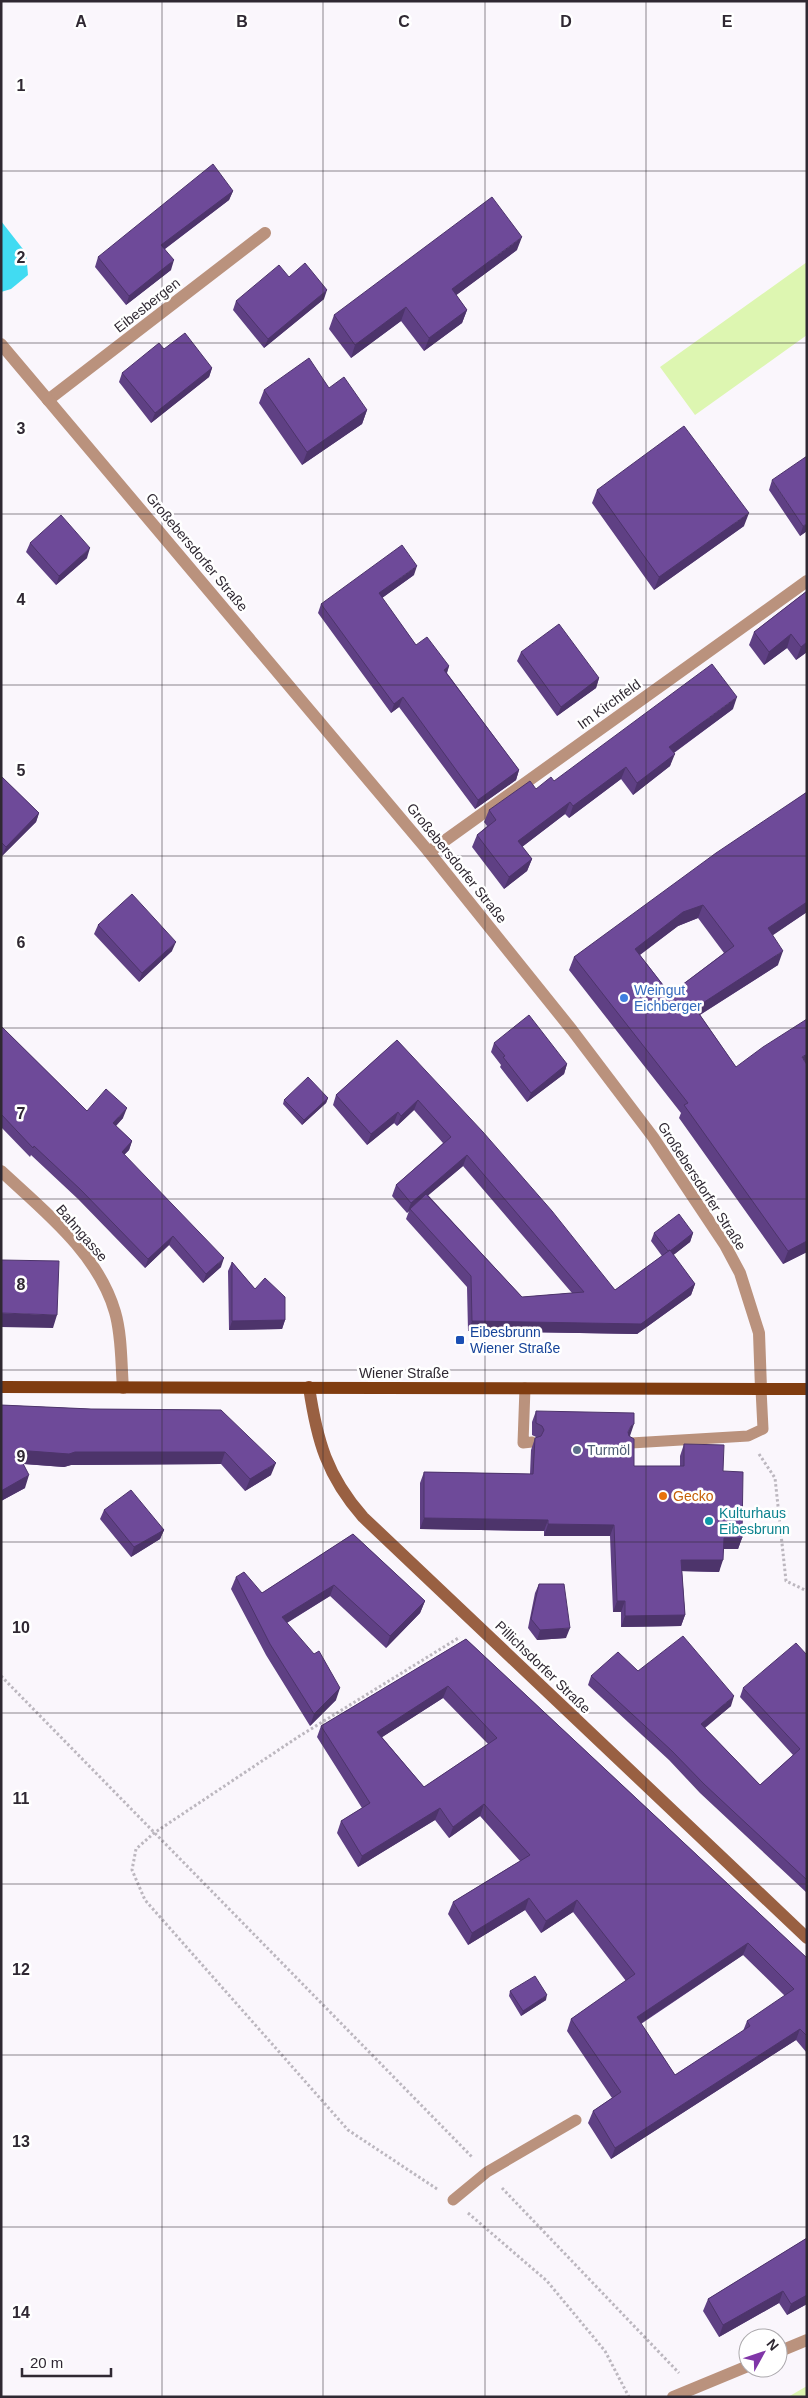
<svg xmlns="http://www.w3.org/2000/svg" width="808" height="2398" font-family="Arial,sans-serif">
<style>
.green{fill:#ddf6b1}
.water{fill:#41dbf2}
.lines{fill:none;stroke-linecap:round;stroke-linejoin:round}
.path{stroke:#bcb7bf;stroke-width:3;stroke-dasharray:2.5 2.5;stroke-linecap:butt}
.service{stroke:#ba927d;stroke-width:11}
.minor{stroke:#ba927d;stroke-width:12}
.tertiary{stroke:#ba927d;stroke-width:12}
.secondary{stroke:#996042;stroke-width:12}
.primary{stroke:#803c10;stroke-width:12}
.wall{fill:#5f4084;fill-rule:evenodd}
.shaded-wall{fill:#4d346b}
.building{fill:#6e4a99;stroke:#4d346b;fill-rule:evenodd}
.grid{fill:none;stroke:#2f2832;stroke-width:1;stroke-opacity:0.55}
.shop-dot{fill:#3f7fe0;stroke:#fff;stroke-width:2}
.transit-dot{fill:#1a4fb4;stroke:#fff;stroke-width:2}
.service-dot{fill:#5c6f8a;stroke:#fff;stroke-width:2}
.food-dot{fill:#e8710a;stroke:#fff;stroke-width:2}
.culture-dot{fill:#0f9aa8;stroke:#fff;stroke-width:2}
.labels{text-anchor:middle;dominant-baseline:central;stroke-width:5;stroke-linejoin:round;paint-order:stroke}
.street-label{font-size:14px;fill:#2f2832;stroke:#fff}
.shop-label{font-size:14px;fill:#366cbe;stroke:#fff;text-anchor:start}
.transit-label{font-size:14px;fill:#164399;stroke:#fff;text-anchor:start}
.service-label{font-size:14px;fill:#4e5e75;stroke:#fff;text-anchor:start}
.food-label{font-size:14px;fill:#c56008;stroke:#fff;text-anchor:start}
.culture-label{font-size:14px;fill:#0d838f;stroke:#fff;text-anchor:start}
.grid-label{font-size:16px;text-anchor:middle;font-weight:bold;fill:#2f2832;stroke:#fff;stroke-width:5;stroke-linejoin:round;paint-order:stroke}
</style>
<rect width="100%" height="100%" fill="#faf6fc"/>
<path class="green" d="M807,262V335L695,415L660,367Z
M807,2386V2397H788Z"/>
<path class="water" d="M1,221L26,253L28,275L11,289L1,292Z"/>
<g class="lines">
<path class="path" d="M759,1454L775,1478L786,1581L807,1591
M1,1676L473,2158
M502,2188L679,2373
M437,2189L348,2130L145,1900L132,1870L136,1849L154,1833L298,1737L460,1637
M468,2213L547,2281L605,2351L629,2397"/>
<path class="service" d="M525,1388L523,1443L532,1442
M631,1443L748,1436L763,1429L761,1389
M453,2200L487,2172L576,2120"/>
<path class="minor" d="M48,400L265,233
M429,852L807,581
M1,1171C44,1211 98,1253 115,1312C122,1336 121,1364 123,1388
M778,2352L807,2340
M673,2397L748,2366"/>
<path class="tertiary" d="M1,344L429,852L572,1030L653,1137L725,1245L740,1273L759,1333L761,1389"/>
<path class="secondary" d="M309,1387C317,1441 327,1476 363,1517L807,1938"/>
<path class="primary" d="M1,1387L807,1389"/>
</g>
<path class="wall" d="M233,191L229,200L165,249L171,270L126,305L95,267L98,257Z
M517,250L456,295L467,310L462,323L424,351L401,321L351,358L329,329L334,315Z
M289,277L324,299L264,348L233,310L236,301Z
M164,349L212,368L209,377L151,423L119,382L122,373Z
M329,388L367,410L362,424L302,465L259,403L264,390Z
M772,480L807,531L800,536L769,490Z
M597,490L744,526L654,590L592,503Z
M30,543L87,558L56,585L26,552Z
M414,575L382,598L416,645L449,666L447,673L519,770L516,780L475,809L399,707L391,713L318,613L321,604Z
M807,591V652L796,660L787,648L764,665L749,645L754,632Z
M521,652L599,678L596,688L557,716L517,661Z
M733,709L674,753L670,766L633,795L621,779L569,818L565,814L522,847L532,859L527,871L504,889L472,847L477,835L487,826L484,822L489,810L554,781Z
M1,776L39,813L36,822L2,856L1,855Z
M807,792V912L772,935L778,965L700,1015L736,1067L807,1065V1252L783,1264L679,1118L681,1113L569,970L574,957ZM698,918L724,953L670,994L640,955L678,926Z
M98,925L172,951L139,982L94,934Z
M1,1026L87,1111L123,1118L116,1126L132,1141L129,1150L124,1155L221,1267L203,1283L169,1245L145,1268L78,1199L31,1155L30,1157L1,1127Z
M397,1040L615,1290L662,1256L651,1241L654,1233H693L690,1242L673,1255L695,1284L691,1295L637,1334L468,1331L467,1287L406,1219L409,1211L407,1213L392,1196L396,1185L443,1143L414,1110L397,1126L394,1123L367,1145L333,1105L336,1095ZM463,1166L572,1293L522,1297L428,1195Z
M494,1043L567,1064L564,1074L527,1102L500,1067L501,1065L491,1052Z
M328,1098L326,1103L302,1125L283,1104L284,1100Z
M232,1262L255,1289L285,1320L282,1329L229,1330L228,1271Z
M1,1405L91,1409L221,1410L271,1475L245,1491L221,1464L71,1465L64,1467L23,1464L25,1488L1,1501Z
M536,1411L630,1436H629L634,1466H680V1456L684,1444L723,1471L742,1538L738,1549H724L719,1572L682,1571L685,1615L681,1626L621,1627V1612H613L610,1536H544V1531L420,1529V1483L424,1472L530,1474L531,1450L535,1438H538L532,1435V1422Z
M104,1510L164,1530L160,1539L131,1557L100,1519Z
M353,1534L425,1601L420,1613L386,1648L330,1596L287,1623L336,1700L310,1726L266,1655L231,1589L236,1577L262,1593Z
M539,1584L566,1638L537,1640L528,1628L535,1593Z
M466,1639L807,1958V2053L796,2040L611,2159L588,2123L593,2111L612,2098L567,2031L571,2019L626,1981L573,1912L541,1933L525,1910L468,1945L448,1914L453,1902L520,1861L480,1816L449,1838L435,1820L358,1867L337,1833L341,1821L362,1808L317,1737L321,1726ZM443,1698L488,1744L424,1787L382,1737ZM743,1955L785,1996L747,2021L743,2031L675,2075L641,2024Z
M807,1655V1893L700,1793L669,1760L588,1685L591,1676L638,1671L731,1706L705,1728L760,1785L793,1755L740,1697L743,1688Z
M510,1991L546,2000L521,2016L509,1996Z
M807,2238V2304L787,2315L779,2303L719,2337L703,2311L708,2299Z"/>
<path class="shaded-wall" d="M233,191L229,200L158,254L161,245Z
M522,237L517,250L447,302L452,289Z
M174,260L171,270L126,305L129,296Z
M327,290L324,299L264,348L268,339Z
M406,307L401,321L351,358L355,345Z
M467,310L462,323L424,351L429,338Z
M212,368L209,377L151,423L155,413Z
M367,410L362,424L302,465L307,452Z
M749,513L744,526L654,590L659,577Z
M807,524V531L800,536L803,526Z
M90,548L87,558L56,585L59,576Z
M417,566L414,575L375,603L379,593Z
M791,634L787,648L764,665L769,652Z
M807,642V652L796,660L801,647Z
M449,666L446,675L444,670Z
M599,678L596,688L557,716L561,707Z
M403,697L399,707L391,713L394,704Z
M737,697L733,709L665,759L669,747Z
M675,754L670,766L633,795L637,783Z
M626,767L621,779L569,818L573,806Z
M519,770L516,780L475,809L478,800Z
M570,802L565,814L514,853L518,841Z
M39,813L36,822L2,856L6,847Z
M532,859L527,871L504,889L509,877Z
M807,902V912L763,942L768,928Z
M703,905L698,918L678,926L630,962L635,949L683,912Z
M176,942L172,951L139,982L142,973Z
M783,951L778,965L690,1021L695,1008Z
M807,1054V1065L802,1057Z
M567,1064L564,1074L527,1102L531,1093Z
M328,1098L326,1103L302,1125L304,1120Z
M418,1100L414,1110L397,1126L401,1116Z
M127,1108L123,1118L110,1132L113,1123Z
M398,1112L394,1123L367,1145L371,1134Z
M132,1141L129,1150L118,1161L122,1152Z
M467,1155L463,1166L411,1210L410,1209L409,1211L407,1213L411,1203Z
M693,1233L690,1242L666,1261L669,1252Z
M173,1236L169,1245L145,1268L148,1259Z
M807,1241V1252L783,1264L788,1251Z
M224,1258L221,1267L203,1283L206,1274Z
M695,1284L691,1295L637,1334L468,1331L472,1321Z
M1,1313L57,1315L53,1328L1,1327Z
M285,1320L282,1329L229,1330L232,1321Z
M634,1424L630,1436L626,1437L628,1432L631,1426Z
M16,1450L75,1452H225L221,1464L71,1465L64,1467L12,1463Z
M276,1463L271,1475L245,1491L250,1479Z
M29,1475L25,1488L1,1501V1491Z
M424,1518L548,1520L544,1531L420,1529Z
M548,1524L614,1525L610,1536H544Z
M164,1530L160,1539L131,1557L134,1547Z
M724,1538H742L738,1549H720Z
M681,1560H723L719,1572L677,1571Z
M334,1585L330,1596L278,1628L282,1617Z
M425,1601L420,1613L386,1648L390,1636Z
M617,1601H625L621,1612H613Z
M685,1615L681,1626L621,1627L625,1616Z
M570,1628L566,1638L537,1640L540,1630Z
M448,1686L443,1698L373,1743L377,1732Z
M340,1688L336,1700L310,1726L314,1714Z
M734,1696L731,1706L698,1733L701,1724Z
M484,1804L480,1816L449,1838L453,1827Z
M440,1808L435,1820L358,1867L362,1856Z
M529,1898L525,1910L468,1945L472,1933Z
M577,1900L573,1912L541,1933L546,1921Z
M748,1943L743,1955L632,2029L637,2017Z
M547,1995L546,2000L521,2016L523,2011Z
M800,2029L796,2040L611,2159L615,2148Z
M783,2291L779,2303L719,2337L723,2325Z
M807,2295V2304L787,2315L791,2304Z"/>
<path class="building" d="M213,164L233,191L161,245L174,260L129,296L98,257Z
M492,197L522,237L452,289L467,310L429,338L406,307L355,345L334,315Z
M305,263L327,290L268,339L236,301L279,265L289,277Z
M185,333L212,368L155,413L122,373L159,343L164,349Z
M309,358L329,388L344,377L367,410L307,452L264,390Z
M684,426L749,513L659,577L597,490Z
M807,456V524L803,526L772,480Z
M61,515L90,548L59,576L30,543Z
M402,545L417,566L379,593L416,645L427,637L449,666L444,670L519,770L478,800L403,697L394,704L321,604Z
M807,591V642L801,647L791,634L769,652L754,632Z
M559,624L599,678L561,707L521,652Z
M712,664L737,697L669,747L675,754L637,783L626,767L573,806L570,802L518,841L532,859L509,877L477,835L496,820L489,810L530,781L536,789L551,777L554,781Z
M1,776L39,813L6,847L1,842Z
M807,792V902L768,928L783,951L695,1008L736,1067L763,1047L807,1019V1054L802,1057L807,1065V1241L788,1251L684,1105L688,1103L574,957L716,853ZM703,905L734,946L670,994L635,949L683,912Z
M132,894L176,942L142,973L98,925Z
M529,1015L567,1064L531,1093L503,1057L505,1056L494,1043Z
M1,1026L87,1111L106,1089L127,1108L113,1123L132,1141L122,1152L224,1258L206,1274L173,1236L148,1259L81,1190L34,1146L33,1148L1,1114Z
M397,1040L483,1132L552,1211L615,1290L670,1250L695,1284L641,1324L472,1321L471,1276L410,1209L426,1194L522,1297L584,1292L467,1155L411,1203L396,1185L451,1137L418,1100L401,1116L398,1112L371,1134L336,1095Z
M308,1077L328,1098L304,1120L284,1100Z
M679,1214L693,1233L670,1251V1250L668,1251L654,1233Z
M1,1260L59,1261L57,1315L1,1313Z
M232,1262L255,1289L265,1278L285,1297V1320L232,1321Z
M1,1405L91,1409L221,1410L276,1463L250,1479L225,1452H75L69,1454L16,1450L29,1475L1,1491Z
M536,1411L634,1413V1424L631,1426L628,1432L629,1436L634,1439V1466H684V1444L724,1445L723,1471L743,1472L742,1538H724L723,1560H681L685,1615L625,1616V1601H617L614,1525L548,1524V1520L424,1518V1472L533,1474L535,1438L541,1436L544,1430L542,1426L536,1423Z
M131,1490L164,1530L134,1547L104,1510Z
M353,1534L425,1601L390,1636L334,1585L282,1617L314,1654L319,1651L340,1688L314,1714L270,1644L236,1577L244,1572L262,1593Z
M539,1584H564L570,1628L540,1630L531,1619Z
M683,1636L734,1696L701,1724L760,1785L800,1749L743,1688L796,1643L807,1655V1880L704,1784L672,1751L591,1676L618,1652L638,1671Z
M466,1639L807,1958V2036L800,2029L615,2148L593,2111L621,2092L571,2019L635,1974L577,1900L546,1921L529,1898L472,1933L453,1902L530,1855L484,1804L453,1827L440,1808L362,1856L341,1821L370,1803L321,1726ZM448,1686L497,1738L424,1787L377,1732ZM748,1943L794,1989L747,2021L750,2026L675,2075L637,2017Z
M535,1976L547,1995L523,2011L510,1991Z
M807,2238V2295L791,2304L783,2291L723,2325L708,2299Z"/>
<path class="grid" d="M162,1V2397M323,1V2397M485,1V2397M646,1V2397M1,171H807M1,343H807M1,514H807M1,685H807M1,856H807M1,1028H807M1,1199H807M1,1370H807M1,1542H807M1,1713H807M1,1884H807M1,2055H807M1,2227H807"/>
<circle class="shop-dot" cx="624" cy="998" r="5"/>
<rect class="transit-dot" x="455" y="1335" width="10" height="10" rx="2.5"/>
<circle class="service-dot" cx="577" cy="1450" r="5"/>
<circle class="food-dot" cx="663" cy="1496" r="5"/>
<circle class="culture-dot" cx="709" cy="1521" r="5"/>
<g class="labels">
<g class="street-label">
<text transform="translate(147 305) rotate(-38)">Eibesbergen</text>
<text transform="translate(197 552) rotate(50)">Großebersdorfer Straße</text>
<text transform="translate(609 704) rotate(-36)">Im Kirchfeld</text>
<text transform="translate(457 863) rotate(51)">Großebersdorfer Straße</text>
<text transform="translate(702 1186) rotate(57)">Großebersdorfer Straße</text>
<text transform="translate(82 1233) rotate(49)">Bahngasse</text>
<text x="404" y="1373">Wiener Straße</text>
<text transform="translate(543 1667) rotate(44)">Pillichsdorfer Straße</text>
</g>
<g class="shop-label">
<text x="634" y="990">Weingut<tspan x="634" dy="16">Eichberger</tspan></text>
</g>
<g class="transit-label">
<text x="470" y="1332">Eibesbrunn<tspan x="470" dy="16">Wiener Straße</tspan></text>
</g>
<g class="service-label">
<text x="587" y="1450">Turmöl</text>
</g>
<g class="food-label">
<text x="673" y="1496">Gecko</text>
</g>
<g class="culture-label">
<text x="719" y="1513">Kulturhaus<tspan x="719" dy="16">Eibesbrunn</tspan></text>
</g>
</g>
<g class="grid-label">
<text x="81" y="27">A</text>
<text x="242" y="27">B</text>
<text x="404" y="27">C</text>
<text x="566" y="27">D</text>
<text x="727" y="27">E</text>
<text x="21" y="91">1</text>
<text x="21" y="263">2</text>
<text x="21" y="434">3</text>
<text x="21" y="605">4</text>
<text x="21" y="776">5</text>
<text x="21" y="948">6</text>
<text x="21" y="1119">7</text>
<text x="21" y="1290">8</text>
<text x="21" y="1462">9</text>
<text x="21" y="1633">10</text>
<text x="21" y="1804">11</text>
<text x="21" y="1975">12</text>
<text x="21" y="2147">13</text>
<text x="21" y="2318">14</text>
</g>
<rect width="808" height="2398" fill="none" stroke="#2f2832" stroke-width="5"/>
<g transform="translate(763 2353) rotate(50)"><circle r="24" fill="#ffffff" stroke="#aca9ad"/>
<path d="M0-4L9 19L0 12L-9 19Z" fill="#8036a8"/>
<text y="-8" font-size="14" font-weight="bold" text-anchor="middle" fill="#2f2832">N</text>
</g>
<path d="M22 2368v8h89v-8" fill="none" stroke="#2f2832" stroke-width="2.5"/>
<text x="30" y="2368" font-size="15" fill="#2f2832" stroke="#ffffff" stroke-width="4" paint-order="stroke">20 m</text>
</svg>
